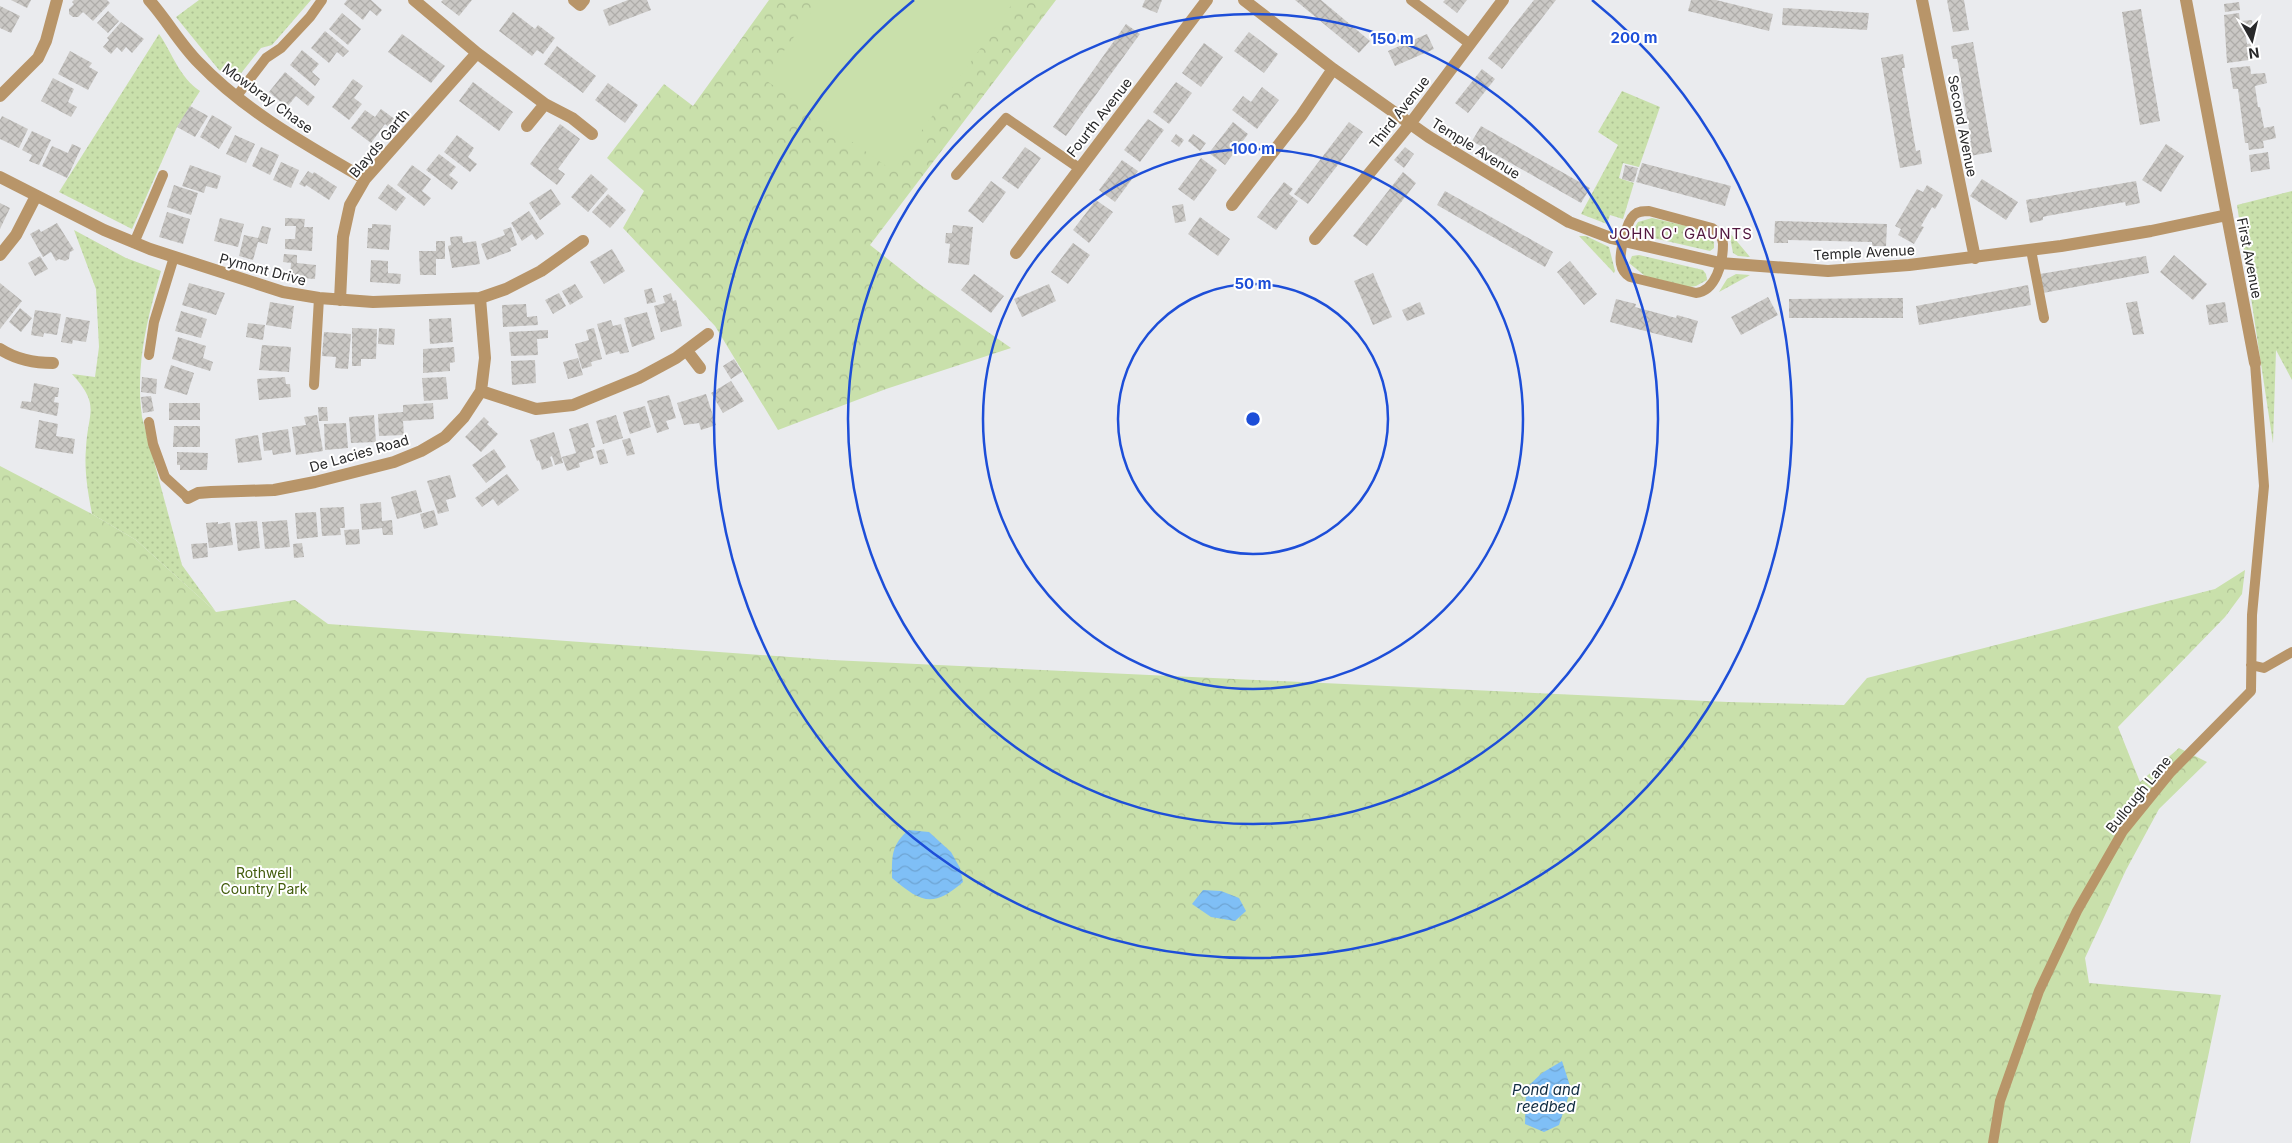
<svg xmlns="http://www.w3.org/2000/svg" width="2292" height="1143" font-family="Inter,sans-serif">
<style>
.grass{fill:url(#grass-dots)}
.park{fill:url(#park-crowns)}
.pitch{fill:#c9e0ab}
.water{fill:url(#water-waves)}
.building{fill:url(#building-cross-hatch)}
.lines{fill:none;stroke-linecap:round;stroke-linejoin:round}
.service{stroke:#b89569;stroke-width:10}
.minor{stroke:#b89569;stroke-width:12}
.ring{fill:none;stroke:#1d4ed8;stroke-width:2.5}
.labels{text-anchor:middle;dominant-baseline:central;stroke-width:4;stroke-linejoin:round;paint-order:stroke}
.street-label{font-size:14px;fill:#29292a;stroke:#fff}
.park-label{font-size:14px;fill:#435d0d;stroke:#fff}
.neighbourhood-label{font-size:15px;letter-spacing:1px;fill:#52173f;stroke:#fff}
.water-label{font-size:15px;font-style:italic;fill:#112d43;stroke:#fff}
.centre{fill:#1d4ed8;stroke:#fff;stroke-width:2.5}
.ring-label{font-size:15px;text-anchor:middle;font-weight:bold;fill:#1d4ed8;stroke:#fff;stroke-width:4;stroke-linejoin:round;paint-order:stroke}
</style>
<defs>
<pattern id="grass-dots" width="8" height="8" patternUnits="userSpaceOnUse" patternTransform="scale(1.25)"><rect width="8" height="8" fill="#c9e0ab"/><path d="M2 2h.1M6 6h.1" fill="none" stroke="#adc093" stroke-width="1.8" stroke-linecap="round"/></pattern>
<pattern id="park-crowns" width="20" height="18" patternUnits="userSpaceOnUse" patternTransform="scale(1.25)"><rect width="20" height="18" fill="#c9e0ab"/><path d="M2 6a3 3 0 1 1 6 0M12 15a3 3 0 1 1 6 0" fill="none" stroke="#adc093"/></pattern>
<pattern id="water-waves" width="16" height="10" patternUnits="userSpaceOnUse" patternTransform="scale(1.25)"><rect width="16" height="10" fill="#7fbff6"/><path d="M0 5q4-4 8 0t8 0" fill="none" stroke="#6ea4d3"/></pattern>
<pattern id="building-cross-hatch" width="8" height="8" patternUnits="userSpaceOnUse" patternTransform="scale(1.25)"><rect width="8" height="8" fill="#cac8c5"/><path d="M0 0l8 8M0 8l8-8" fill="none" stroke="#aeaca9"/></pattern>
</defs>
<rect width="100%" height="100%" fill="#eaebee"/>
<path class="grass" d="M199,0H311L272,45L261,48L235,81L219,70L176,17Z
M159,34C173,54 179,77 200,91L177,127L132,229L59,192Z
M1622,91L1660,107L1639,167L1623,163L1619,178L1634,183L1623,219L1610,215L1607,224L1581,214L1618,145L1598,132Z
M2292,191V380L2276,350L2273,443L2237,205Z
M1652,218L1700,229L1714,242V248L1710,251L1636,234L1635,227L1638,222Z
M74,230L126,258L161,271C147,319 135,366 142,417L182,565L216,612L136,540L92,514C88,492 84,471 86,448C88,411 101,406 72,374L95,377L99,347L96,289Z
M1729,232L1750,257L1738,256L1733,253Z
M1579,236H1586L1609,247L1615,271L1614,273Z
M1639,255L1703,270L1706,274L1707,280L1696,286L1689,287L1645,276L1629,263L1632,256Z
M1736,274L1750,275L1719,292L1727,279Z"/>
<path class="park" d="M769,0H1056L870,245L922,286L1011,348L886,389L778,430L715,326L623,228L644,191L607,158L664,84L693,106Z
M0,466L92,514L136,540L216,612L295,600L328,624L832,660L1728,702L1844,705L1867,678L2215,589L2245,570L2242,594L2225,617L2118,727L2140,782L2179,748L2207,762L2159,809L2126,870L2085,958L2089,983L2221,995L2190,1143H0Z"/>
<path class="pitch" d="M820,0H1015L893,171L764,79Z"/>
<path class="water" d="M908,830L929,832L951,852L960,868L963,882C932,909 921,902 892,878C892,856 891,846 908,830Z
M1203,890L1221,891L1239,898L1246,911L1235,921L1211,917L1192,904Z
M1562,1061L1571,1089L1559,1125L1544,1132L1525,1124L1526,1088L1542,1073Z"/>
<path class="building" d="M11,0H31L27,8Z
M74,0H107L110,3L93,21L83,12L78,17H73L69,14V9L74,4L72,2Z
M347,0H371L382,10L377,16L370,10L363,20L344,4Z
M443,0H472L459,16L441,2Z
M628,0H647L651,10L609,26L603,10Z
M1145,0H1162L1157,13L1142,7Z
M1295,0H1321L1370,41L1359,53Z
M1445,0H1467L1457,13L1443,2Z
M1534,0H1556L1502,69L1488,58Z
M1691,0H1716L1773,14L1769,31L1688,11Z
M1947,0H1964L1969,30L1953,32Z
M2239,2L2240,10L2225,12L2224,4Z
M0,6L20,16L11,33L0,28Z
M1783,8L1869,13L1867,30L1782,25Z
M2141,9L2160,121L2140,125L2122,12Z
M108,11L119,21L108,33L97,23Z
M513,12L535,29L538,25L555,38L543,54L537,50L532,56L499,31Z
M342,13L361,29L348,45L329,29Z
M2239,13L2240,21L2252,20L2253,28L2245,30L2247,44L2254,43L2255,51L2248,52L2249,60L2227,63L2224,15Z
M121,22L144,39L132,53L126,47L122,52L117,47L111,54L103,47L109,40L107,38Z
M1126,24L1140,34L1066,136L1053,127Z
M325,31L349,51L343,57L337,52L329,63L311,48Z
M1249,32L1278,54L1264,73L1234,51Z
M402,34L445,66L431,83L388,52Z
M1427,34L1434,49L1395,66L1388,51Z
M1973,42L1992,152L1970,156L1968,142L1971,141L1958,63L1957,59H1953L1951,46Z
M1204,43L1223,57L1201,87L1182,73Z
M557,46L596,76L583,93L544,64Z
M302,50L319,64L312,72L320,79L315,86L290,65Z
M70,51L92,63L89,67L98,72L88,90L58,74Z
M1903,54L1905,68H1902L1916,151L1920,150L1922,164L1900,168L1881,58Z
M2250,66L2251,74L2265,73L2267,83L2255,86L2258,107H2260L2264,128L2274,126L2276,138L2263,141L2264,148L2249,150L2248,143H2245L2238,89H2233L2230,68Z
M1482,69L1495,79L1468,113L1455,103Z
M285,72L315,97L308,106L296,96L287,107L269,92Z
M53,78L74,89L68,102L77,107L71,117L41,101Z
M353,79L363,86L354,98L362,104L349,120L332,107Z
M473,82L513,112L499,131L459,101Z
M1176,82L1192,93L1169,124L1153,112Z
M608,83L638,105L625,123L595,100Z
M1262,87L1279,100L1257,129L1232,110L1243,96L1251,102Z
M190,106L208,116L195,137L177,127Z
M381,109L396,120L390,128L385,124L371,143L351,128L365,110L375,117Z
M212,115L232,127L219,149L200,137Z
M2,116L28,129L19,148L0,139V120Z
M1148,119L1164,130L1140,162L1124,150Z
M1233,122L1248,134L1225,165L1209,153Z
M1349,122L1363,132L1308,204L1294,194Z
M560,124L580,139L558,169L565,174L557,185L530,164Z
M1481,126L1590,188L1581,203L1472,141Z
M32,131L51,140L39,165L29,161L32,155L22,150Z
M1176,134L1184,140L1179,147L1171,141Z
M1193,134L1206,143L1200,151L1188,141Z
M235,135L255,144L246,163L226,154Z
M457,135L474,148L468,157L477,164L470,172L444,152Z
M72,144L81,148L67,178L42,166L52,146L68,153Z
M2166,144L2184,156L2161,192L2142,180Z
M261,147L279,155L270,175L252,166Z
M1025,147L1041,158L1018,189L1002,178Z
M1405,147L1414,154L1404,168L1394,160Z
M2268,152L2270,169L2251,172L2249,155Z
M439,154L456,167L449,175L458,182L452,190L426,170Z
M1201,158L1217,170L1194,201L1178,189Z
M1122,160L1138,171L1115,202L1099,190Z
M281,162L299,170L291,188L273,180Z
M1642,163L1731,186L1725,206L1636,182Z
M190,165L221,176L217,189L206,186L204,193L182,186Z
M412,165L431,179L422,191L431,198L424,206L397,185Z
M1625,165L1638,168L1634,182L1622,179Z
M308,171L313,174L314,172L337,187L329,200L306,185L305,187L299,184Z
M1403,172L1416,183L1367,246L1353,236Z
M591,174L608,189L588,212L571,197Z
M1982,179L2018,202L2006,220L1970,196Z
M991,181L1006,192L983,223L968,211Z
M2136,181L2140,203L2126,206L2125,202L2047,216L2043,217V220L2030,223L2026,200Z
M1284,182L1293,189L1289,194L1298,201L1276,230L1257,217Z
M388,184L406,198L396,211L378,198Z
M174,185L198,193L191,215L167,207Z
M1927,185L1943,195L1935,209L1932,207L1921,226L1924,227L1914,244L1898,235L1901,229L1895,226L1917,189L1923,192Z
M551,189L561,204L540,220L529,203Z
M1445,191L1553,252L1545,267L1437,205Z
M608,194L626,210L610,228L592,212Z
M1096,200L1113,212L1089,243L1073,230Z
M0,203L10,208L0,229Z
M1183,204L1186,221L1175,223L1172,206Z
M529,211L544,234L536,240L532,234L522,241L511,223Z
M167,212L190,219L183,244L159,237Z
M1200,217L1230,239L1218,256L1188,234Z
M220,218L244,224L238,247L214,241Z
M285,218L305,219L304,227H313L312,251L285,249V239H295L296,226H285Z
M1775,221L1887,224L1886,246H1872V242L1788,240V243H1774Z
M57,223L74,250L70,252L69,259L65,261L59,259L56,261L51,252L43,257L30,234L39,229L41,232Z
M372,224L391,225L389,250L367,248L368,228H372Z
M953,225L973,227L969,265L948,263L950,244L945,243L946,233H952Z
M262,226L271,228L267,244L258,242L253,260L239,256L244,235L258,238Z
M511,227L517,245L510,248L511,251L487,260L481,244L505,235L503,230Z
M462,236L463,243L476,241L480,264L452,268L448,246L451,245L450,237Z
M436,241H445V259H436V275H420L419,251H436Z
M1073,243L1090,255L1068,284L1051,272Z
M612,249L625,271L604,284L590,262Z
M284,254L297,255V263L316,265L315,279L290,277L291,263L283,262Z
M2174,255L2207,284L2193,300L2160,272Z
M40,256L48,269L35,276L28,263Z
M2146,256L2149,273L2043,293L2040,274Z
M371,260L388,261V273L401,274L400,284L370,282Z
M1570,261L1597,294L1584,305L1557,272Z
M1373,273L1392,317L1373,325L1354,281Z
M974,274L1004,296L991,313L961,290Z
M0,283L22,301L0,329Z
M189,283L225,293L216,315L182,305Z
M575,284L583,297L570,305L562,291Z
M1049,284L1056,301L1022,317L1014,299Z
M2028,285L2031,305L1919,325L1916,306Z
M652,288L656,302L647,304L644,290Z
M559,293L566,306L553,314L545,300Z
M671,293L673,301L676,300L682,326L661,332L654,306L665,303L663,296Z
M1768,297L1778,315L1741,335L1731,317Z
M1903,298V318H1789V299Z
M1616,299L1636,304L1635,307L1676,318L1677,315L1698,321L1692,343L1610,322Z
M2137,301L2144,334L2133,335L2126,303Z
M270,302L294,306L291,329L266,325Z
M1420,302L1425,314L1407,321L1402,310Z
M2225,302L2228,322L2209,325L2206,305Z
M526,304L527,317L537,316L538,325L503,327L502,305Z
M20,308L32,318L21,332L9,322Z
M35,310L61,314L57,335L44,333L43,337L31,335Z
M181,311L207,319L201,338L175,331Z
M647,312L655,339L632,347L624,318Z
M66,317L90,321L86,342L73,340L72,344L61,342Z
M451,318L453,342L430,344L429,319Z
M611,320L613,326L621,324L629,352L620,354L619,351L606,355L597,324Z
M248,323L265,325L263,340L246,337Z
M352,328L377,329L376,359H361V366H352Z
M379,328L395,329L394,345L378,344Z
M594,328L602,359L591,362L592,366L582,369L575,344L589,340L586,330Z
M548,330V338L537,339L538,355L511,356L509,332Z
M324,332L351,334L348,369L335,368L336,357L322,356Z
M178,337L206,346L203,358L213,362L210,371L172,359Z
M262,345L291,347L289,372L259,370Z
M454,347L455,362L450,363V371L423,373V349Z
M578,358L583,375L568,379L563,362Z
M734,359L742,372L731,379L723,366Z
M535,360L536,383L512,385L511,361Z
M171,365L194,373L187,395L164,388Z
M142,377L157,379L156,394L141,392Z
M285,377L286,384H290L291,397L259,400L257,379Z
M446,377L448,399L424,401L422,378Z
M731,381L744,401L723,413L711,393Z
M34,383L59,388L58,397H55L54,402L59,403L57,416L20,408L22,401L31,402Z
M706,394L716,425L701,430L699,423L684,425L677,403Z
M669,395L676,418L666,421L669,429L657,433L647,401Z
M151,396L154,411L143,413L141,397Z
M169,403H200V420H169Z
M433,403L434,419L403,421L404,435L379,436L378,414L403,412V405Z
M645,406L651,427L630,434L623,412Z
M318,407H327L328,421H319Z
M317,415L323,451L296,455L292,427L306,425L304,417Z
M374,415L376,442L351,443L349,417Z
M616,415L623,438L603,444L596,421Z
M484,417L489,422L487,424L498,434L481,452L465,437Z
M39,420L58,424L56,436L75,439L73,454L35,448Z
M346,423L348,448L325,450L324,424Z
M588,423L595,447L591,448L594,458L579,463L580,467L567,471L562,457L576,453L569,429Z
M174,426H200V447H173Z
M288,429L291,452L273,455L272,450L264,451L262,433Z
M554,432L563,463L555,465L552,456L550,457L553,466L542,470L539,460L537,461L530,440Z
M258,435L262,460L238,463L235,439Z
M630,438L635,454L627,456L622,440Z
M494,449L506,467L486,483L472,465Z
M604,449L608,463L600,465L596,451Z
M177,452L208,453L207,470H180V465H177Z
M507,474L519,490L498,506L493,499L482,507L475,498Z
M450,475L456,497L446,500L449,511L438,514L427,481Z
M416,490L422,512L397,519L391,497Z
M381,502L382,521L392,520L393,535H383L382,528L362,530L360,504Z
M344,507L345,528H340L341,535L322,536L320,508Z
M434,510L438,525L424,529L420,514Z
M316,512L318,537L297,539L295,513Z
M287,520L290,547L265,549L262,522Z
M257,521L260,548L238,551L235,523Z
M218,522V524L230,522L233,545L209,548L206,523Z
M359,529L360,544L346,545L344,530Z
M207,543L208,557L193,559L191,544Z
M302,543L304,557L294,558L293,544Z"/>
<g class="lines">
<path class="service" d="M1411,0L1470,44
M236,97L266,58L281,48L310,17L322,0
M956,175L1006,118L1079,168
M1649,211L1712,228C1718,232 1723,237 1723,244C1723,262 1716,291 1696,293L1630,277C1625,274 1622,270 1621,264C1619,254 1626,222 1634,215C1638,211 1644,211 1649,211Z
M134,243L163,175
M2031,250L2044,318
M149,355L154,322L174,257
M314,385L319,298
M149,422L153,444L165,477L188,498
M2251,665L2264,668L2292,652
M1993,1143L2000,1101L2039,991L2077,911L2123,831L2170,773L2251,691L2252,615L2264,486L2255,363"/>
<path class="minor" d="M149,0C167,20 180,44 199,63C246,112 307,145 365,179
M414,0L477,53L545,104L572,118L592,134
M574,0L580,5L584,0
M1244,0L1333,69L1429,137L1569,222L1611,238L1720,263L1828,271L1909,265L2061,246L2151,231L2227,215
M1922,0L1975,258
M2186,0L2255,363
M0,96L38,58L46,41L57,0
M527,126L545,104
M0,177L104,230L150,249L283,292L319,298L373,302L480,298L506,289L541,271L583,241
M1232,205L1301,116L1333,69
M1315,239L1410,124L1503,0
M1016,253L1207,0
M0,255L16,235L36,196
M340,300L343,237L350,205L365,179L477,53
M0,349C17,360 34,363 53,363
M687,351L700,368
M481,391L536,409L573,405L639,378L676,358L708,334
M188,498L198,493L211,492L274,490L315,482L394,462L421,451L445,437L464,417L481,391L485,358L480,298"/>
</g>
<g class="ring">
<circle cx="1253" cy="419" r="135"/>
<circle cx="1253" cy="419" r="270"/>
<circle cx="1253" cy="419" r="405"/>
<path d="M1592 0A539 539 0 1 1 914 0"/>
</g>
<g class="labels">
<g class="street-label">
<text transform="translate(268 98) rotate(36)">Mowbray Chase</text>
<text transform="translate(1399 112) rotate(-52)">Third Avenue</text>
<text transform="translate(1099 117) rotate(-52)">Fourth Avenue</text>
<text transform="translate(1963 126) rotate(79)">Second Avenue</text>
<text transform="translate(379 143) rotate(-50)">Blayds Garth</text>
<text transform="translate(1476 148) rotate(32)">Temple Avenue</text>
<text transform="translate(1864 252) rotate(-3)">Temple Avenue</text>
<text transform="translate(2250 258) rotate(79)">First Avenue</text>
<text transform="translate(263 269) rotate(15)">Pymont Drive</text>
<text transform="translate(359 453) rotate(-16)">De Lacies Road</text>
<text transform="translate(2138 794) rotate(-51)">Bullough Lane</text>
</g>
<g class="park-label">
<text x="264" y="872">Rothwell<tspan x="264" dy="16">Country Park</tspan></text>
</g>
<g class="neighbourhood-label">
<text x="1681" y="233">JOHN O' GAUNTS</text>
</g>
<g class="water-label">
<text x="1546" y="1089">Pond and<tspan x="1546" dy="17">reedbed</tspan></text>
</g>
</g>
<circle cx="1253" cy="419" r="8" class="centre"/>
<g class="ring-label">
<text x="1634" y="43">200 m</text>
<text x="1392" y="44">150 m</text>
<text x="1253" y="154">100 m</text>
<text x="1253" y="289">50 m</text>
</g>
<g transform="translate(2252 40) rotate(172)" stroke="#ffffff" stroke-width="4" paint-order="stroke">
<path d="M0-4L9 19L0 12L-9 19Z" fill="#29292a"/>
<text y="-8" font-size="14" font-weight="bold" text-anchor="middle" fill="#29292a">N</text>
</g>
</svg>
